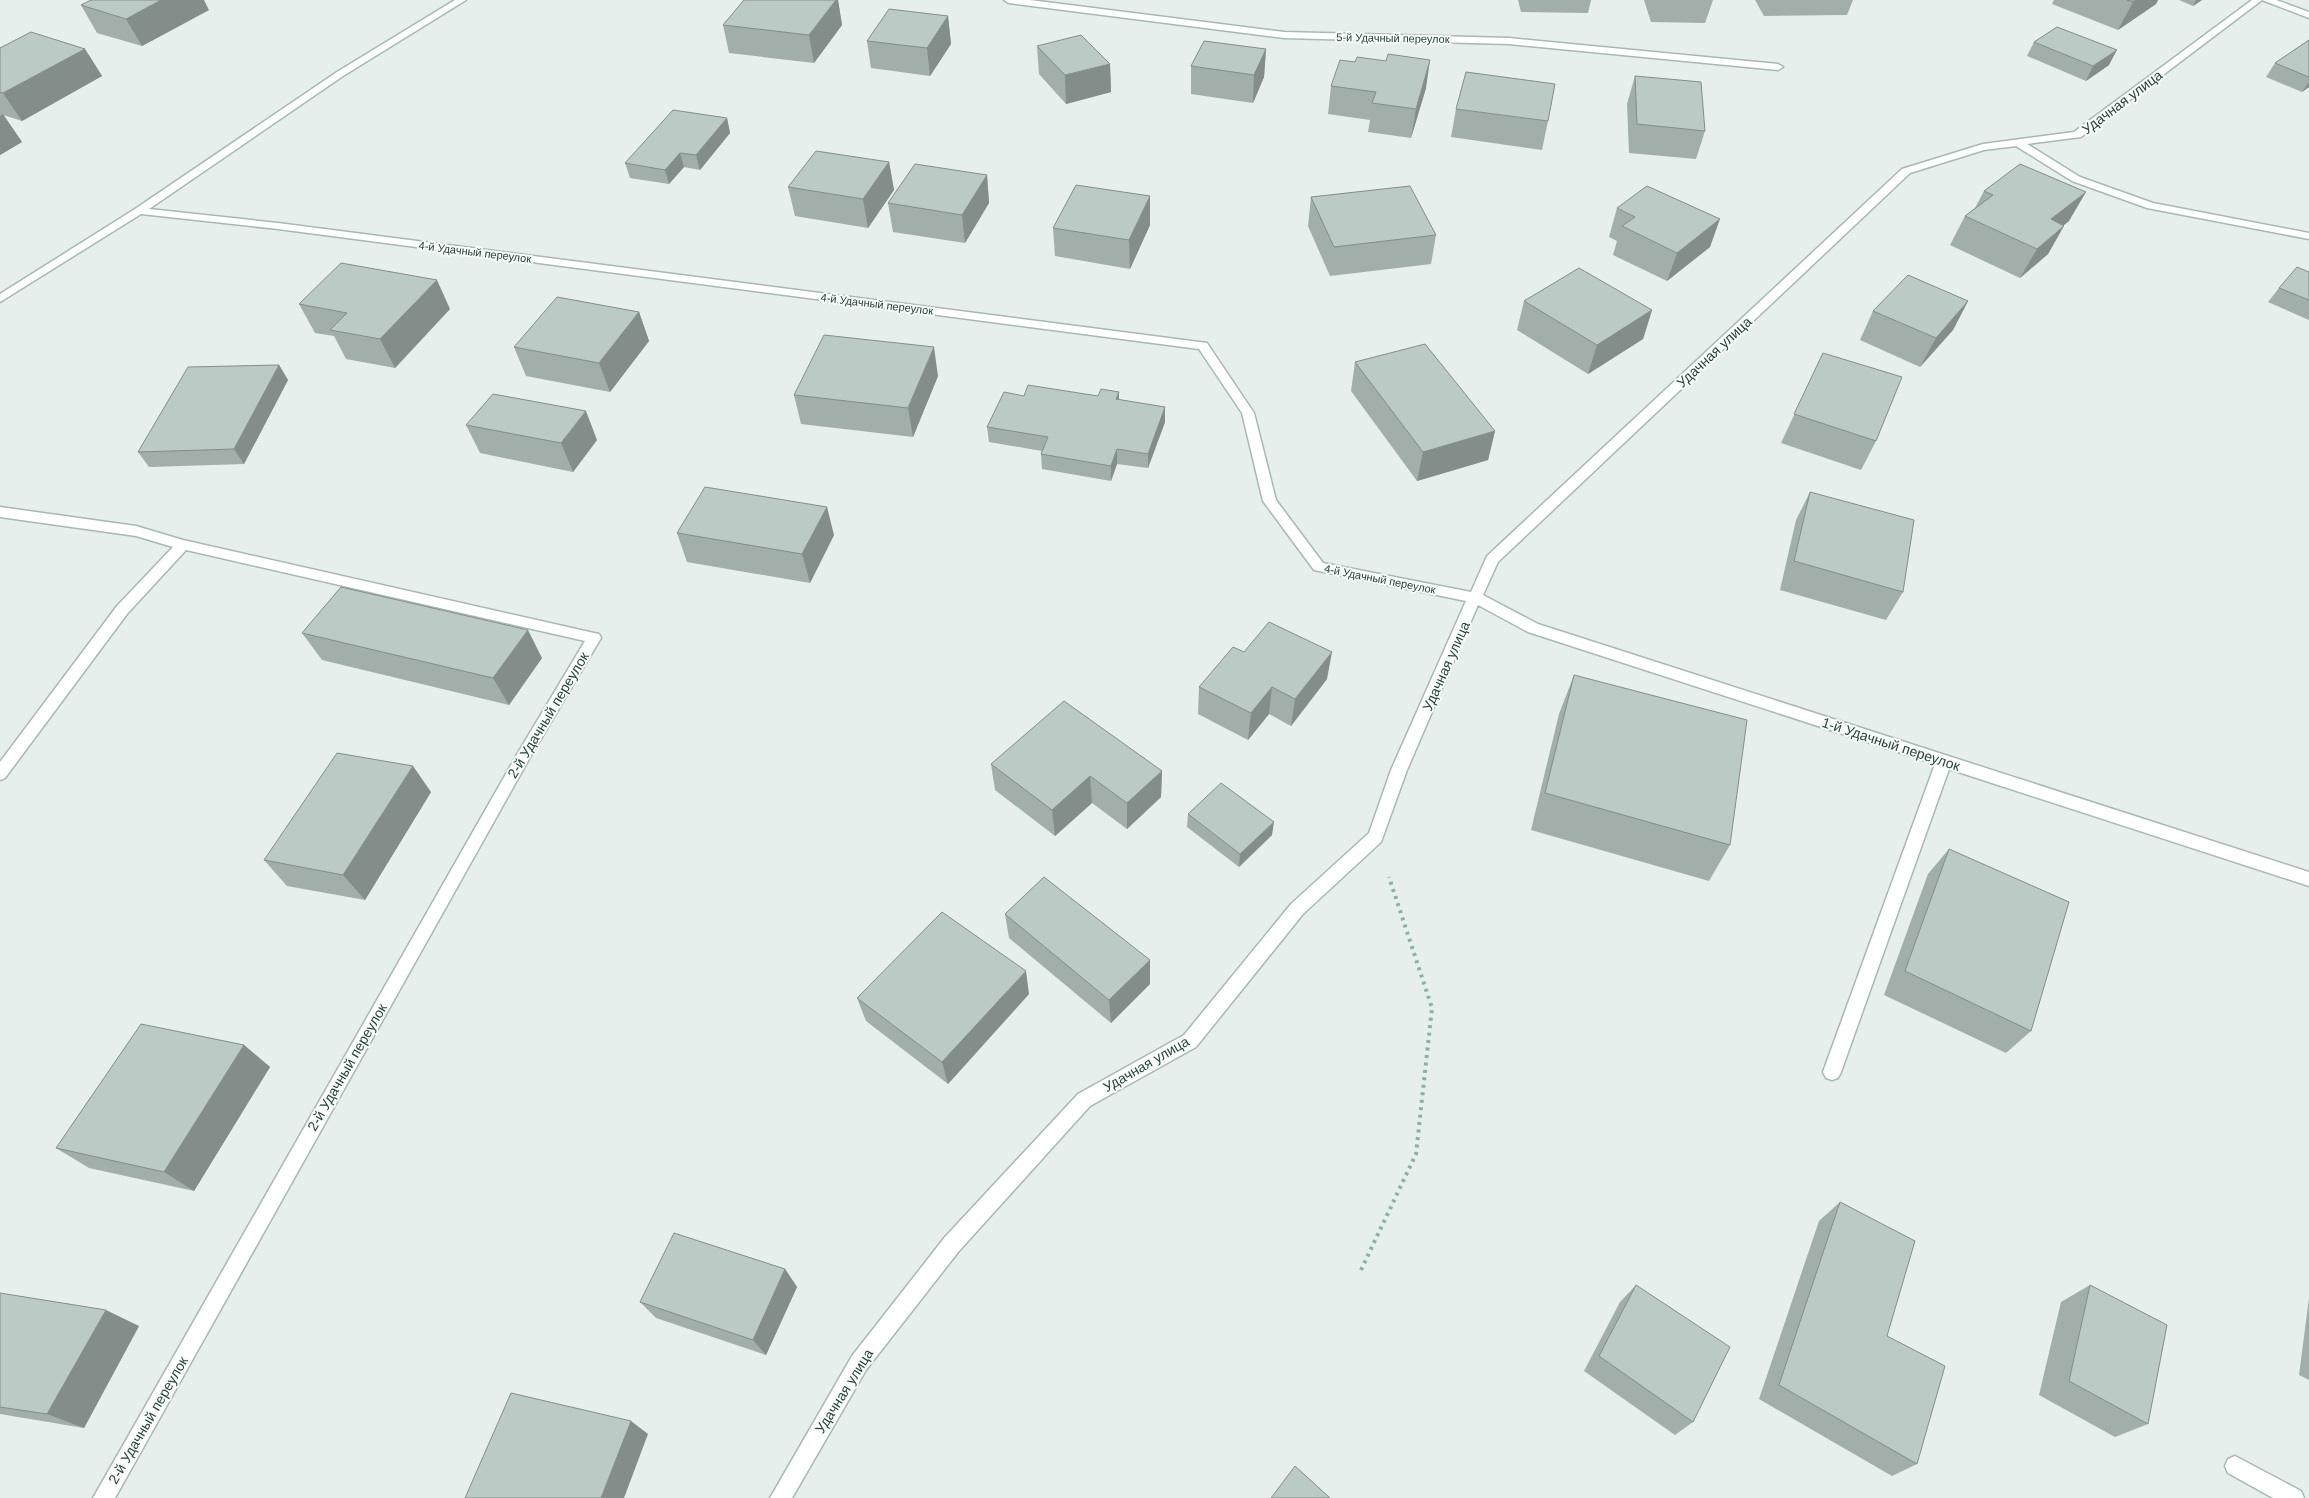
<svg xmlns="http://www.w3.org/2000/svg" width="2309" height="1498" font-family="Arial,sans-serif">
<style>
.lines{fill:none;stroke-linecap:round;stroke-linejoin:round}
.minor-casing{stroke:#a8b8b2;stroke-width:3}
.path{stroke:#86b3a5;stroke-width:4;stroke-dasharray:3 4.5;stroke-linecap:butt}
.minor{fill:#fff;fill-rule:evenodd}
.wall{fill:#a1aea9}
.shaded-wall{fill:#838d89}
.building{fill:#bbcac4;stroke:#838d89}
.labels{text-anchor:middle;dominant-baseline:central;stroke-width:4;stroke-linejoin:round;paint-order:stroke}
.far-street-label{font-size:11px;fill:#24423a;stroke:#f7fbf9}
.street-label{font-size:14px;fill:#24423a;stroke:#f7fbf9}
</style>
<rect width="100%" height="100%" fill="#e6efeb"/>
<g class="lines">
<defs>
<path id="minor" d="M455,0H466L343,76L149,209L278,223L1207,343L1254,413L1276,500L1323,563L1471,592L1487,556L1902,169L1983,144L2074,132L2252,0H2276L2309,12V18L2262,0L2081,137L2027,144L2080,177L2153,203L2309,233V239L2147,208L2072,181L2016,146L1984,150L1910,173L1498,562L1483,595L1538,624L2309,872V886L1949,769L1841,1072L1838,1078L1832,1080L1826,1078L1823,1072L1935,764L1528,632L1478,605L1407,770L1381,842L1303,914L1196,1047L1090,1106L959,1251L866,1370L792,1498H770L852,1356L945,1237L1078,1094L1184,1035L1291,904L1369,833L1391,770L1466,601L1314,570L1263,501L1242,413L1199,349L278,229L141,214L0,302V294L135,209L337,72Z
M1004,0H1030L1284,32L1509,38L1778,64L1783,67L1778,70L1509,44L1284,38L1009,3Z
M0,507L136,526L183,540L594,633L599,634L601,638L529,759L115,1498H93L519,751L585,641L186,550L127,614L5,778L0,780V762L117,606L173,547L136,536L0,517Z
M2235,1456L2301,1491L2304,1498H2273L2228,1473L2225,1466L2228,1459Z"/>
</defs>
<use href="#minor" class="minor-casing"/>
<path class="path" d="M1361,1270L1416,1154L1432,1008L1389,877"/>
<use href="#minor" class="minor"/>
</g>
<path class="wall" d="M744,0H838L842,25L814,63L729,53L723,25Z
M1518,0H1591L1588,13L1521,12Z
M1644,0H1713L1705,23L1651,22Z
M1755,0H1853L1847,15L1764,16Z
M2054,0H2158L2156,4L2118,30L2052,4Z
M2179,0H2202L2193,6Z
M81,5L209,10L142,46L97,33Z
M948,16L951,44L930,76L871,68L867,41Z
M2309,40V87L2302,92L2266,77L2275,63Z
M2034,42L2109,65L2086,81L2027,56Z
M1037,46L1110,64L1111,92L1066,104L1039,74Z
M0,48L85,49L102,76L22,121L3,115L22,142L0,155Z
M1266,49L1264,77L1253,103L1191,94V66Z
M1635,76L1705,131L1696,159L1629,153L1627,104Z
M1331,86L1426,88L1411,138L1368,132L1370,120L1328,114Z
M1456,109L1548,121L1542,150L1451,137Z
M727,118L730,133L700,170L684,167L669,184L630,178L625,163Z
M889,162L894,190L868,228L795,216L788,187Z
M987,175L989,203L965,243L893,232L888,203Z
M1984,191L2069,221L2064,225L2048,254L2020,278L1950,245L1965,216L1975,208Z
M1311,197L1436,235L1431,264L1330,276L1308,226Z
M1617,208L1710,247L1667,281L1613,255L1617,241L1609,237Z
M1150,225L1130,269L1055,256L1053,228Z
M2309,272V320L2268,302L2279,288Z
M1524,301L1652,310L1643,339L1588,374L1517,330Z
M1968,301L1953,330L1920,367L1860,340L1873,311Z
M299,304L450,309L395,368L346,359L334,336L315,333Z
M639,312L649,341L610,392L526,376L514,347Z
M1823,353L1876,441L1861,470L1781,443Z
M1355,362L1495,431L1488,460L1417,481L1351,391Z
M279,365L288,380L244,464L149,467L138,452Z
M938,376L913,437L801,424L794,395Z
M1119,392V399L1165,422L1148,468L1117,464L1111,481L1042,469L1041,454L1042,451L989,442L987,427L1024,396H1098Z
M466,425L597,440L573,472L480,453Z
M1810,492L1903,592L1886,620L1780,590L1796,520Z
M677,533L834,535L810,583L687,562Z
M302,633L542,658L509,705L322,660Z
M1244,652L1327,679L1291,726L1269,714L1248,740L1198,714L1199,687Z
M1574,675L1730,845L1709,881L1531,830L1559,714Z
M991,764L1162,771L1161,797L1127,829L1092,803L1055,836L995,790Z
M431,792L365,900L287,886L264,860Z
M1188,814L1272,835L1239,867L1187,827Z
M1949,849L2031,1031L2006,1053L1884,995L1928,874Z
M1005,914L1150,984L1111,1023L1009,938Z
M1029,994L948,1084L866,1021L857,998Z
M244,1045L270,1067L194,1191L89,1168L56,1148Z
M1840,1202L1887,1336L1917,1464L1892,1476L1759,1399L1819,1221Z
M785,1269L797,1287L766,1355L656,1318L640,1302Z
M1636,1285L1693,1422L1675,1435L1584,1371L1620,1302Z
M2090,1285L2148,1424L2115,1437L2039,1395L2061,1302Z
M0,1293L139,1326L84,1428L0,1414Z
M2309,1298V1380L2299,1375Z"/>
<path class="shaded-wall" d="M161,0H204L209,10L142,46L126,19Z
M836,0H838L842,25L814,63L809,35Z
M2136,0H2158L2156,4L2118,30L2133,2Z
M2196,0H2202L2193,6Z
M948,16L951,44L930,76L927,48Z
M85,49L102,76L22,121L3,93Z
M1266,49L1264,77L1253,103L1254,75Z
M2117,50L2109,65L2086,81L2093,66Z
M1430,60L1426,88L1411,138L1416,109Z
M1110,64L1111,92L1066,104L1065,75Z
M2309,82V87L2302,92Z
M3,114L22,142L0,155V116Z
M727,118L730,133L700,170L696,155Z
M680,153L684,167L669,184L665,170Z
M889,162L894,190L868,228L863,199Z
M987,175L989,203L965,243L962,215Z
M2086,192L2069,221L2035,248L2051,219Z
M1150,196V225L1130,269L1129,240Z
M1720,219L1710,247L1667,281L1677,253Z
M2064,226L2048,254L2020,278L2037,249Z
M437,280L450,309L395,368L380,339Z
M1968,301L1953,330L1920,367L1936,338Z
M1652,310L1643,339L1588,374L1597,345Z
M639,312L649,341L610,392L599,363Z
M934,347L938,376L913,437L908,408Z
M279,365L288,380L244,464L234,449Z
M1119,392V407L1116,399Z
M1165,407V422L1148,468V454Z
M586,411L597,440L573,472L561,443Z
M1495,431L1488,460L1417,481L1423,452Z
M1117,449V464L1111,481V466Z
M827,507L834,535L810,583L802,554Z
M528,630L542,658L509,705L493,678Z
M1332,652L1327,679L1291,726L1295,699Z
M1272,687L1269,714L1248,740L1251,713Z
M413,766L431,792L365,900L343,875Z
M1162,771L1161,797L1127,829V803Z
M1090,776L1092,803L1055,836L1052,810Z
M1274,822L1272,835L1239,867L1240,854Z
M1150,960V984L1111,1023L1109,1000Z
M1026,971L1029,994L948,1084L942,1062Z
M244,1045L270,1067L194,1191L164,1172Z
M785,1269L797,1287L766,1355L753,1340Z
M106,1310L139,1326L84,1428L47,1414Z
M631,1421L648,1434L624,1498H601Z"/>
<path class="building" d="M91,0H161L126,19L81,5Z
M744,0H836L809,35L723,25Z
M2127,0H2136L2133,2Z
M889,9L948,16L927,48L867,41Z
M2057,27L2117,50L2093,66L2034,42Z
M31,32L85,49L3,93L0,92V48Z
M1081,35L1110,64L1065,75L1037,46Z
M2309,40V77L2275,63Z
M1204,41L1266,49L1254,75L1191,66Z
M1388,54L1430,60L1416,109L1372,103L1376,92L1331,86L1340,60L1355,62L1357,57L1386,61Z
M1466,72L1555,84L1548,121L1456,109Z
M1635,76L1701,82L1705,131L1637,124Z
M673,110L727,118L696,155L680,153L665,170L625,163Z
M816,151L889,162L863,199L788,187Z
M915,164L987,175L962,215L888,203Z
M2020,164L2086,192L2051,219L2064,226L2037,249L1965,216L1993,195L1984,191Z
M1076,185L1150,196L1129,240L1053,228Z
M1410,186L1436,235L1334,247L1311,197Z
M1647,186L1720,219L1677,253L1622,226L1635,217L1617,208Z
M341,263L437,280L380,339L330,330L347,313L299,304Z
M2297,267L2309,272V300L2279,288Z
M1579,268L1652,310L1597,345L1524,301Z
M1908,275L1968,301L1936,338L1873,311Z
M557,297L639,312L599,363L514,347Z
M824,335L934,347L908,408L794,395Z
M1425,344L1495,431L1423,452L1355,362Z
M1823,353L1902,377L1876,441L1794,414Z
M279,365L234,449L138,452L188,367Z
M1028,385L1098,396L1101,389L1119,392L1116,399L1165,407L1148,454L1117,449L1111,466L1041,454L1048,437L987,427L1004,392L1024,396Z
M493,394L586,411L561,443L466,425Z
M705,487L827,507L802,554L677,533Z
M1810,492L1914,520L1903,592L1794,561Z
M341,587L528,630L493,678L302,633Z
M1269,622L1332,652L1295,699L1272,687L1251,713L1199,687L1233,647L1244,652Z
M1574,675L1747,720L1730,845L1545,793Z
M1064,701L1162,771L1127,803L1090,776L1052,810L991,764Z
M337,753L413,766L343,875L264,860Z
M1221,783L1274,822L1240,854L1188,814Z
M1949,849L2069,902L2031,1031L1905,971Z
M1044,877L1150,960L1109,1000L1005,914Z
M942,912L1026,971L942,1062L857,998Z
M141,1024L244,1045L164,1172L56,1148Z
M1840,1202L1915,1241L1887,1336L1945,1366L1917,1464L1779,1385Z
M674,1233L785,1269L753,1340L640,1302Z
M1636,1285L1730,1347L1693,1422L1599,1356Z
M2090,1285L2167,1325L2148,1424L2069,1381Z
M0,1293L106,1310L47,1414L0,1407Z
M511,1393L631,1421L601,1498H465Z
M1295,1466L1330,1498H1271Z"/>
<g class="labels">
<g class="far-street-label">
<text transform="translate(1393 38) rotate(1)">5-й Удачный переулок</text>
<text transform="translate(475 252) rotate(7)">4-й Удачный переулок</text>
<text transform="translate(877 304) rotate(7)">4-й Удачный переулок</text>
<text transform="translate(1380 579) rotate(11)">4-й Удачный переулок</text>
</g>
<g class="street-label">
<text transform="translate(2122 102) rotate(-37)">Удачная улица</text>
<text transform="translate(1714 352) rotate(-43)">Удачная улица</text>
<text transform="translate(1446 666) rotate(-66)">Удачная улица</text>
<text transform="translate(548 715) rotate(-59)">2-й Удачный переулок</text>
<text transform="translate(1891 744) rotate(18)">1-й Удачный переулок</text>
<text transform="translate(1146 1064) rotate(-30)">Удачная улица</text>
<text transform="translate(347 1067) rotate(-60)">2-й Удачный переулок</text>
<text transform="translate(844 1391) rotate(-58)">Удачная улица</text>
<text transform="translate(148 1420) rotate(-60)">2-й Удачный переулок</text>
</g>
</g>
</svg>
